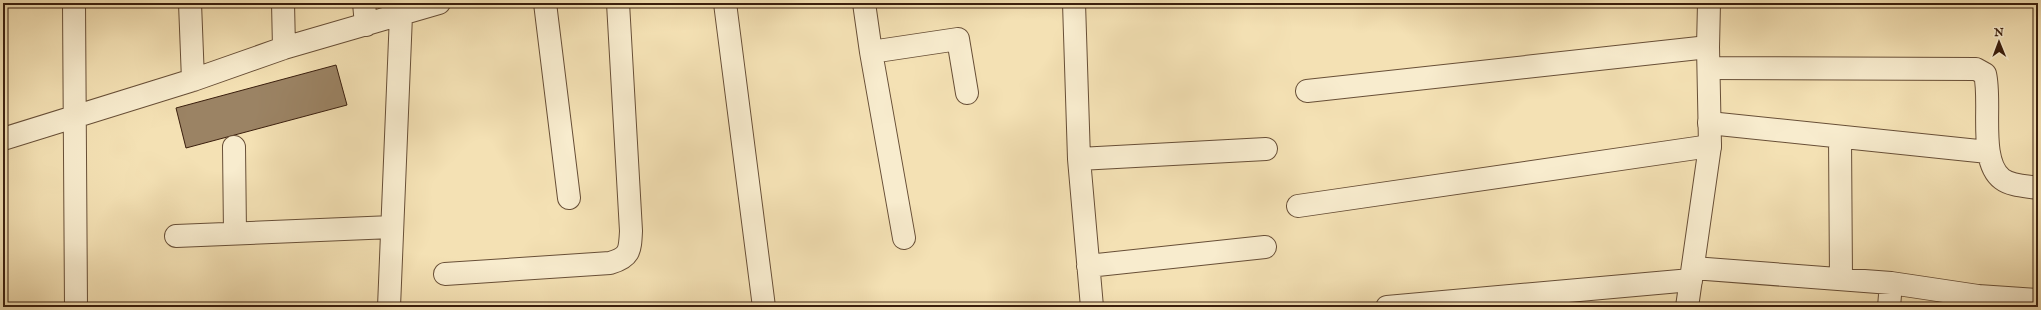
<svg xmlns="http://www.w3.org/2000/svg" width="2041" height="310" font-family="'IM FELL English',serif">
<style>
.building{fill:#9b8364;stroke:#3a1e0d}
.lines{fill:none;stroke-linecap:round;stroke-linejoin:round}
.minor-casing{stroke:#684f37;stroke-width:24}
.tertiary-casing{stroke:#684f37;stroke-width:24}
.minor{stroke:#f8ecce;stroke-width:22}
.tertiary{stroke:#f8ecce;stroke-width:22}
</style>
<rect width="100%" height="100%" fill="#f4e1b4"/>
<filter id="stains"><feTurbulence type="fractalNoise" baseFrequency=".005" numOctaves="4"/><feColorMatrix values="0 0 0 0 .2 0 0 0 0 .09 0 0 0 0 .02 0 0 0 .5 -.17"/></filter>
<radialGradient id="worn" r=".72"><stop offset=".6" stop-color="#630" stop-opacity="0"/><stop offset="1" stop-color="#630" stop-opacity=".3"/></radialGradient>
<path class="building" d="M336,65L347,105L186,148L176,108Z"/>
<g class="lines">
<defs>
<path id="minor" d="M74,3L76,307
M190,3L193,80
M283,3L284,48
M364,3L366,25
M545,3L569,198
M725,3L764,307
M864,3L871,52L958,39L967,93
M1074,3L1079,159L1266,149
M871,52L904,238
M1709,68L1976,69L1985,74C1992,102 1978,161 2002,179C2011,186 2027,186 2038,188
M1307,91L1708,47
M1709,123L1988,152
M1840,137L1841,279
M3,139L193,80L284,48L439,3
M234,147L235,233
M1079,159L1092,307
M1298,206L1710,146
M176,236L392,227
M1088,266L1265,247
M1693,268L1891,283L1978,296
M445,274L610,263C630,257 630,251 631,231L618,3
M389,307L401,15
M1387,307L1691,280
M1889,307L1891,283
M1978,307V296L2038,300"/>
<path id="tertiary" d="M1687,307L1710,146L1708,47L1709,3"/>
</defs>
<use href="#minor" class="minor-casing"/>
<use href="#tertiary" class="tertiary-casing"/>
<use href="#minor" class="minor"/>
<use href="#tertiary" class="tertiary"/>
</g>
<rect width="2041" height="310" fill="none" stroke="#f4e1b4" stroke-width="16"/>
<rect x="4" y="4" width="2033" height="302" fill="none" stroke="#3a1e0d" stroke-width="2"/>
<rect x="8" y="8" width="2025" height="294" fill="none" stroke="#3a1e0d"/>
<g transform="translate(1999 42) rotate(359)" stroke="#f8ecce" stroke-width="3" paint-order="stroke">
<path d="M0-3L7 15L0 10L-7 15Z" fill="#3a1e0d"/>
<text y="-6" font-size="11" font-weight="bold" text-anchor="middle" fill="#3a1e0d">N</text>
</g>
<rect width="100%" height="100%" filter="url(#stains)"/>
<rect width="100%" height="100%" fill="url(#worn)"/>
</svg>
